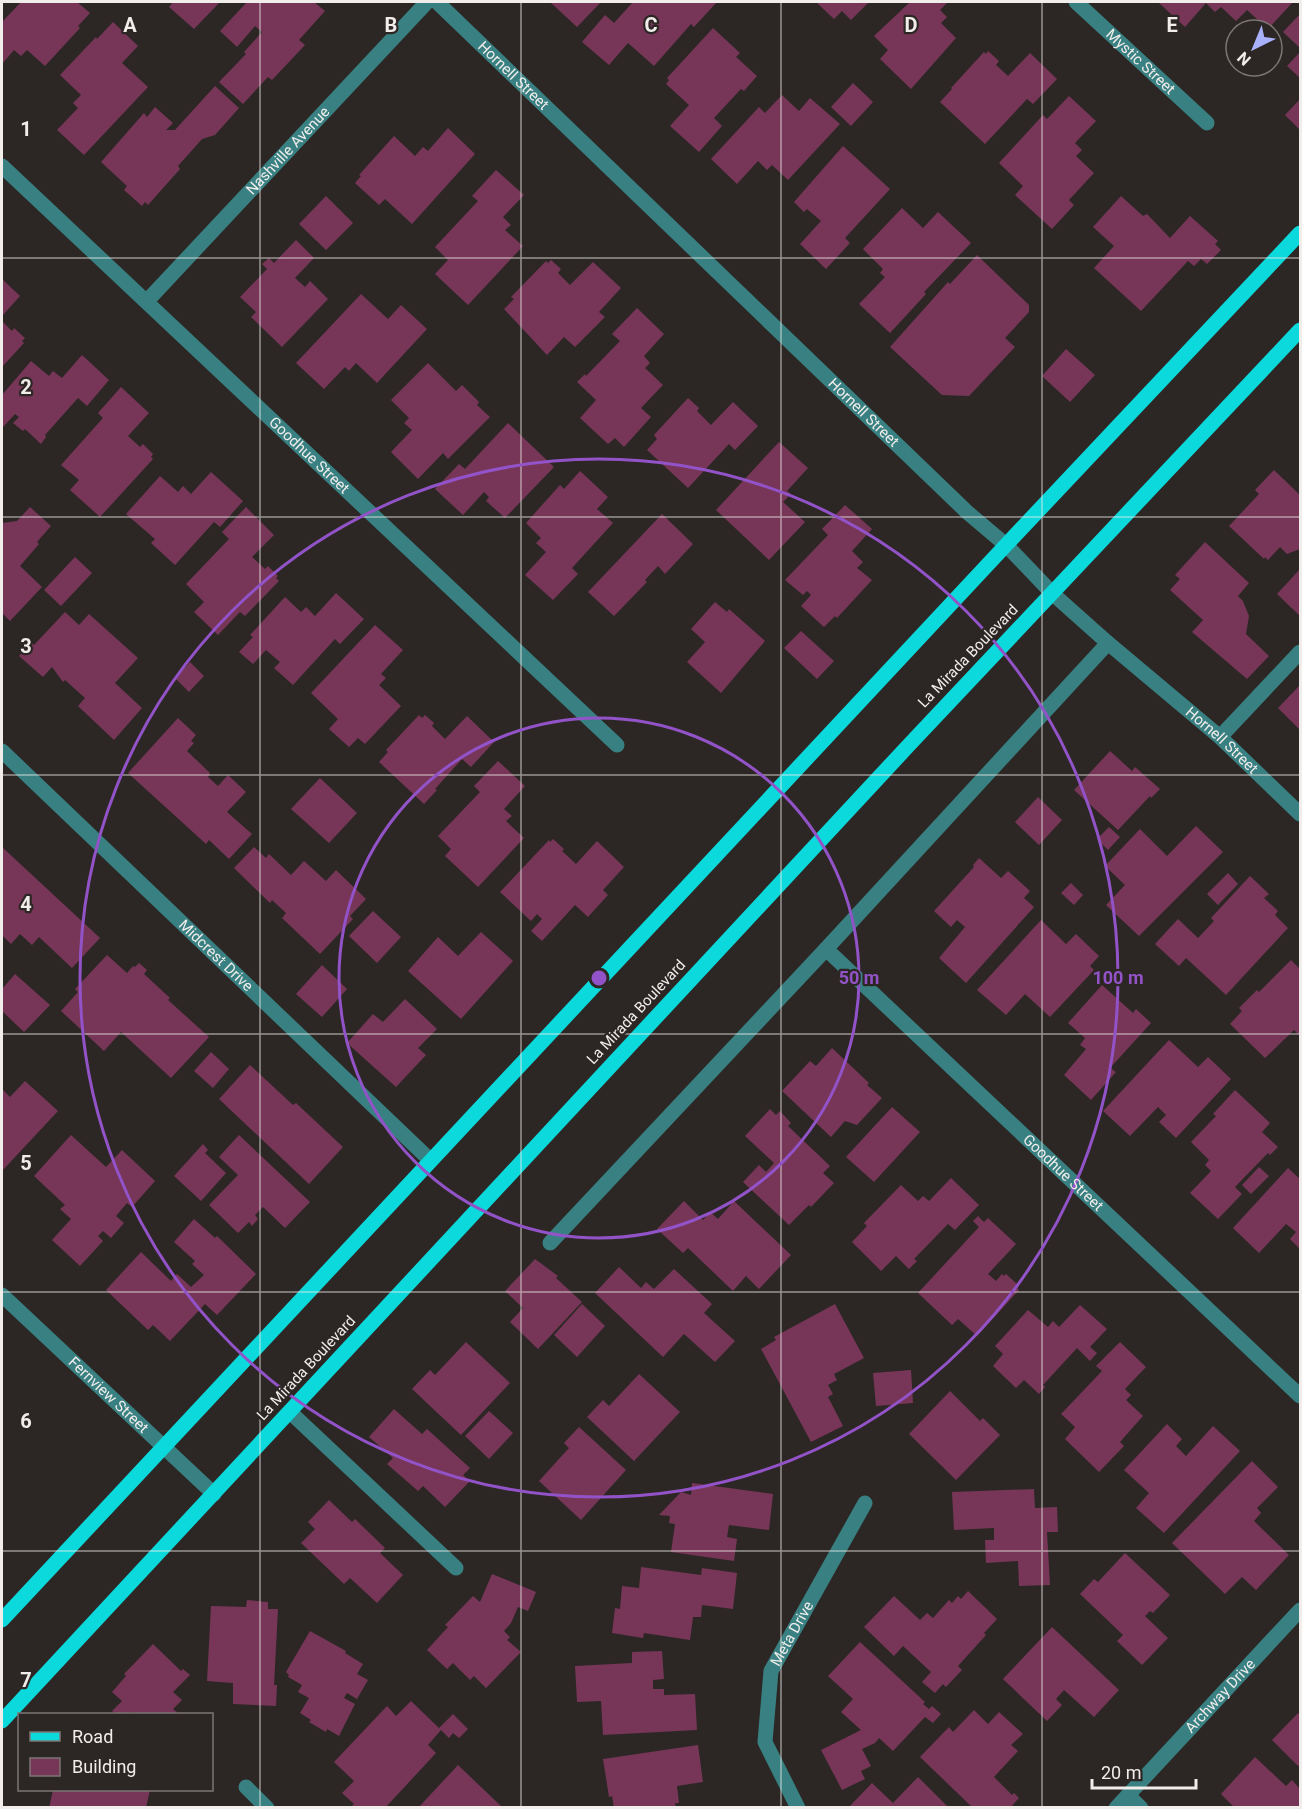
<svg xmlns="http://www.w3.org/2000/svg" width="1302" height="1809" font-family="Roboto,sans-serif">
<style>
.building{fill:#773658}
.lines{fill:none;stroke-linecap:round;stroke-linejoin:round}
.minor{stroke:#388081;stroke-width:15}
.major{stroke:#0cd9db;stroke-width:15}
.grid{fill:none;stroke:#f1edeb;stroke-width:1.5;stroke-opacity:0.55}
.ring{fill:none;stroke:#9353c8;stroke-width:3}
.labels{text-anchor:middle;dominant-baseline:central;stroke-width:4.5;stroke-linejoin:round;paint-order:stroke}
.street-label{font-size:15px;fill:#f1edeb;stroke:#2c2724}
.grid-label{font-size:20px;text-anchor:middle;font-weight:bold;fill:#f1edeb;stroke:#2c2724;stroke-width:4.5;stroke-linejoin:round;paint-order:stroke}
.centre{fill:#9353c8;stroke:#2c2724;stroke-width:3}
.ring-label{font-size:18px;text-anchor:middle;font-weight:bold;fill:#9353c8;stroke:#2c2724;stroke-width:4.5;stroke-linejoin:round;paint-order:stroke}
</style>
<rect width="100%" height="100%" fill="#2c2724"/>
<path class="building" d="M21,2H77L90,13L78,26L80,28L45,66L27,50L21,56L14,50L2,64V22Z
M173,2H220L194,29L169,7Z
M247,2H314L325,11L299,40L305,45L272,80L268,77L243,104L219,82L246,54L244,52L262,32L255,26L237,47L220,31Z
M550,2H601L577,27Z
M633,2H717L694,27L691,24L654,66L628,43L609,65L582,42L605,15L614,23Z
M816,2H869L851,20L842,11L834,19Z
M910,2H948L940,10L947,17L941,23L956,38L911,89L880,59L888,50L874,36Z
M1158,2H1293L1268,29L1247,10L1236,21L1221,7L1215,12L1206,3L1185,27Z
M1300,14V48L1283,32Z
M113,22L138,46L122,63L148,87L84,155L57,130L78,108L73,103L81,95L60,75L96,37L97,39Z
M713,28L740,53L736,57L757,76L744,91L741,89L714,118L722,126L699,152L670,126L689,105L666,84L669,80L667,78Z
M988,51L999,61L996,65L1008,76L1030,53L1057,79L1033,104L1027,99L985,144L940,102L952,89L951,88L984,52L986,54Z
M1300,52V78L1287,66Z
M853,83L873,102L851,126L831,107Z
M215,86L239,108L215,135L202,139L178,166L180,169L148,205L145,202L142,206L124,190L127,186L101,162L144,113L147,117L155,107L173,123L166,130H175Z
M782,95L799,111L810,98L840,124L788,180L772,165L767,170L758,161L737,184L711,159L759,107L765,113Z
M1069,96L1096,121L1075,143L1082,150L1076,156L1094,173L1069,200L1074,205L1052,229L1015,195L1023,186L999,163L1043,115L1047,119Z
M1300,99V130L1285,115Z
M448,128L475,154L412,224L385,199L379,205L355,183L361,176L359,175L394,136L415,156L423,147L428,151Z
M843,146L890,189L845,238L850,243L826,269L800,244L821,221L807,209L804,212L794,202Z
M496,170L524,195L503,217L511,225L505,230L523,246L468,305L435,274L448,260L435,247L478,201L472,196Z
M326,196L353,223L326,250L299,224Z
M1121,196L1143,216L1147,214L1170,238L1190,216L1218,241L1215,244L1221,250L1207,264L1201,259L1194,266L1188,261L1141,311L1094,268L1114,246L1093,227Z
M902,208L923,228L938,212L971,243L924,292L926,294L890,333L859,304L885,277L880,273L883,269L863,249Z
M296,240L314,258L295,278L305,287L310,281L328,299L282,347L251,317L256,312L240,297L267,269L262,264L269,258L274,263Z
M977,255L1029,305V312L1005,338L1015,347L969,396L942,395L890,347L948,282L950,284Z
M551,260L561,269L558,273L570,285L593,262L621,288L599,312L605,317L575,347L564,337L547,355L504,309L514,299L511,297L546,261L548,263Z
M2,279L20,296L2,316Z
M361,294L388,319L401,305L427,329L377,383L356,363L349,371L345,367L324,389L296,363Z
M637,308L664,334L644,356L650,363L645,368L663,385L641,408L651,417L624,447L615,438L608,444L580,418L596,400L577,382L585,374L586,376L620,341L612,334Z
M2,321L12,331L14,328L25,338L22,341L24,343L2,367Z
M1066,349L1095,375L1070,402L1042,376Z
M82,355L109,380L87,406L78,398L45,435L46,437L41,444L25,429L23,431L13,423L19,417L15,414L3,427L2,425V395L31,361L49,376L53,371L62,378Z
M428,363L456,391L462,385L479,402L477,405L490,417L448,459L443,453L418,479L391,452L412,430L404,423L409,418L391,400Z
M121,387L149,413L128,436L140,447L143,444L153,454L151,457L153,459L100,517L70,490L79,480L61,465L103,418L98,413Z
M688,398L699,408L697,411L711,425L733,402L758,426L735,450L729,444L688,488L647,450L657,439L654,435Z
M508,423L554,467L505,518L486,501L489,497L484,492L463,515L435,489L459,464L465,469Z
M779,442L808,468L787,491L791,494L783,502L805,522L769,560L716,510Z
M1274,470L1300,495V549L1287,554L1280,547L1268,560L1265,557L1264,559L1229,526L1259,494L1255,490Z
M580,471L608,497L597,509L613,523L572,568L578,574L553,600L525,575L546,552L536,543L541,538L526,523L560,485L564,489Z
M211,472L243,501L220,527L214,522L175,565L151,543L155,539L126,514L160,476L178,492L183,486L191,494Z
M845,505L872,529L852,551L863,562L857,568L872,580L837,618L835,616L824,627L801,606L811,595L807,591L803,595L785,580L828,535L822,529Z
M30,507L51,526L37,542L39,544L20,566L42,587L10,621L2,613V523L17,521Z
M246,507L274,535L252,557L265,569L268,566L278,576L276,578L279,581L245,616L240,612L218,635L194,612L204,602L186,584L229,539L222,532Z
M662,514L693,544L665,574L658,566L645,580L647,582L614,616L588,592Z
M1205,542L1249,583L1238,596L1243,601L1249,616L1246,634L1269,656L1247,679L1192,632L1203,620L1170,590L1180,579L1175,575Z
M75,557L92,573L61,606L44,590Z
M1300,569V616L1277,594Z
M336,593L364,619L340,644L335,639L293,685L274,668L280,662L266,650L253,664L239,652L253,637L250,635L285,597L301,612L306,607L315,616Z
M715,602L727,612L729,609L765,641L721,693L687,662L705,642L691,629Z
M65,612L79,625L89,614L138,658L115,683L142,708L114,740L78,706L85,698L65,680L63,682L52,667L43,677L19,656L31,642L34,645Z
M375,625L403,650L381,674L386,678L379,685L401,706L365,744L358,738L349,747L329,729L338,719L311,693Z
M801,631L834,661L817,679L784,648Z
M190,662L204,676L189,692L175,678Z
M1300,685V730L1278,708Z
M419,715L422,718L425,715L434,723L432,726L445,739L467,716L494,742L471,767L462,759L435,789L437,790L424,804L379,762L388,752L386,750Z
M178,718L196,735L191,741L194,743L187,751L210,773L208,777L218,786L228,775L246,792L227,812L252,834L229,859L209,840L206,844L128,773Z
M1110,751L1132,771L1135,767L1160,789L1151,798L1150,796L1118,830L1074,790Z
M498,761L525,786L504,809L512,816L506,821L524,838L478,887L445,856L451,849L438,836L480,792L474,786Z
M320,778L357,813L329,843L291,809Z
M1038,797L1062,820L1039,845L1015,822Z
M1196,826L1223,852L1139,936L1106,905L1125,885L1105,866L1140,829L1167,856Z
M1109,827L1120,837L1108,850L1097,839Z
M553,839L564,849L562,851L576,864L597,841L624,867L603,890L608,895L588,917L575,905L542,941L531,931L542,919L537,914L531,921L500,892L549,840L550,842Z
M2,847L100,938L72,968L39,937L32,945L20,934L11,944L2,935Z
M254,847L266,858L269,854L291,875L304,861L326,881L336,870L366,899L350,916L353,919L320,954L282,918L286,913L272,900L270,903L234,868Z
M979,858L1001,878L1008,871L1030,891L1024,898L1034,907L966,983L939,958L965,927L957,920L951,927L934,911L974,867L973,865Z
M1228,873L1238,884L1218,905L1207,894Z
M1250,876L1269,894L1264,898L1278,911L1275,915L1288,928L1226,995L1186,958L1179,966L1155,944L1178,919L1198,938L1214,921L1211,918Z
M1071,883L1083,895L1074,905L1061,893Z
M373,911L401,937L377,963L349,936Z
M1041,920L1066,944L1076,934L1099,956L1090,966L1094,970L1050,1017L1025,994L1006,1015L977,990Z
M481,932L513,961L461,1019L408,971L438,937L458,956Z
M107,955L127,973L133,966L135,967L139,963L147,970L144,974L170,998L168,1000L209,1037L171,1078L121,1032L104,1051L61,1011L78,992L75,989Z
M1291,960L1300,969V1036L1294,1030L1265,1058L1230,1024L1242,1011L1239,1008L1257,990L1259,992Z
M322,965L347,989L322,1017L296,994Z
M15,974L50,1005L24,1032L2,1011V989Z
M1102,985L1133,1013L1136,1009L1151,1023L1110,1068L1116,1072L1091,1100L1064,1075L1086,1049L1080,1045L1085,1038L1068,1023Z
M405,999L437,1029L418,1048L426,1055L396,1087L347,1043L373,1014L383,1022Z
M1169,1040L1198,1067L1208,1057L1231,1079L1176,1138L1159,1122L1166,1115L1158,1107L1130,1136L1103,1111Z
M832,1048L869,1083L867,1085L882,1098L857,1125L845,1121L831,1137L782,1091L810,1061L816,1066Z
M211,1052L229,1069L213,1088L194,1071Z
M250,1065L293,1105L296,1103L343,1147L309,1184L219,1099Z
M25,1081L58,1111L2,1171V1089L10,1097Z
M1235,1090L1270,1123L1262,1132L1278,1147L1270,1155L1268,1153L1235,1187L1242,1194L1218,1219L1190,1193L1211,1171L1205,1165L1209,1160L1191,1142L1216,1116L1213,1114Z
M892,1107L920,1132L874,1182L846,1157Z
M770,1109L776,1115L780,1111L791,1123L788,1126L830,1166L823,1173L834,1183L811,1207L809,1205L789,1225L743,1182L759,1165L766,1172L774,1163L745,1136Z
M71,1135L106,1167L122,1150L155,1181L132,1207L127,1203L116,1216L124,1223L111,1238L103,1231L98,1236L103,1241L80,1266L52,1240L71,1219L60,1209L65,1205L34,1176Z
M239,1135L310,1202L285,1228L263,1207L255,1215L258,1219L252,1226L249,1222L238,1233L209,1205L238,1175L219,1157Z
M203,1144L208,1150L205,1153L226,1173L201,1201L174,1176Z
M1259,1167L1269,1176L1251,1194L1242,1185Z
M1288,1168L1300,1179V1249L1290,1239L1296,1232L1286,1224L1259,1253L1233,1228Z
M951,1178L979,1205L955,1230L948,1224L914,1259L917,1261L909,1269L896,1256L881,1271L852,1242L867,1226L864,1223L901,1185L918,1201L923,1196L929,1201Z
M684,1201L703,1220L710,1212L718,1219L734,1201L791,1255L759,1289L746,1276L733,1291L688,1248L683,1253L657,1229Z
M978,1216L984,1222L988,1218L1016,1244L988,1274L996,1281L1002,1274L1004,1276L1006,1274L1019,1286L1017,1288L1019,1290L977,1336L958,1319L952,1325L918,1293L979,1227L973,1221Z
M194,1219L215,1238L217,1236L256,1274L217,1315L205,1304L170,1341L153,1325L148,1330L106,1290L141,1252L171,1281L177,1274L191,1287L204,1275L192,1264L195,1261L174,1242Z
M535,1259L558,1276L556,1278L582,1302L538,1349L510,1322L523,1308L505,1291Z
M619,1267L641,1288L646,1282L654,1289L674,1269L712,1304L704,1313L735,1341L715,1362L684,1334L663,1357L595,1293Z
M582,1304L605,1326L577,1357L554,1335Z
M835,1304L864,1358L834,1374L837,1380L828,1385L833,1394L828,1397L843,1426L811,1442L761,1349L776,1340L774,1337Z
M1080,1305L1107,1329L1090,1347L1097,1353L1090,1361L1077,1348L1043,1385L1045,1387L1039,1394L1024,1380L1016,1388L993,1366L1003,1354L995,1346L1028,1310L1048,1327L1053,1321L1059,1327Z
M466,1342L510,1383L461,1435L412,1389L430,1370L435,1375Z
M1120,1342L1146,1367L1125,1389L1131,1395L1126,1400L1143,1416L1120,1442L1124,1446L1099,1472L1065,1439L1075,1427L1061,1414L1102,1371L1096,1366Z
M911,1370L913,1403L876,1406L873,1373Z
M639,1374L680,1412L634,1461L587,1417L603,1400L609,1406Z
M950,1391L980,1421L983,1418L1000,1435L956,1480L909,1434Z
M394,1409L422,1434L427,1429L470,1468L463,1475L470,1481L445,1507L423,1486L418,1491L387,1464L393,1458L369,1437Z
M489,1411L513,1433L489,1459L465,1436Z
M1167,1424L1182,1439L1176,1446L1186,1456L1213,1426L1240,1451L1164,1533L1136,1508L1149,1493L1124,1470Z
M579,1427L626,1470L581,1520L539,1481L569,1448L564,1443Z
M1252,1461L1278,1487L1257,1508L1261,1513L1254,1521L1289,1555L1256,1590L1242,1577L1225,1594L1172,1543Z
M692,1483L773,1494L769,1530L729,1525L727,1537L737,1539L734,1561L671,1552L675,1524L669,1523L670,1516L659,1515L681,1492L691,1495Z
M1034,1489L1035,1508L1057,1507L1058,1532H1047L1050,1585L1019,1586L1018,1561L986,1563L985,1540H994V1528L954,1530L952,1492Z
M329,1500L352,1522L355,1519L385,1548L380,1553L403,1575L377,1603L350,1578L344,1584L301,1543L315,1529L308,1522Z
M1125,1553L1170,1595L1153,1613L1150,1611L1145,1616L1168,1638L1142,1665L1117,1641L1123,1635L1080,1594L1094,1579L1098,1582Z
M641,1567L701,1575L702,1568L737,1573L733,1609L702,1605L701,1617H693L690,1640L644,1633L643,1638L612,1633L615,1608L620,1609L622,1586L639,1588Z
M492,1574L536,1592L528,1611L518,1607L511,1623L504,1631L510,1637L507,1640L521,1652L486,1688L474,1676L470,1680L453,1663L447,1669L427,1650L448,1627L445,1625L473,1596L480,1602Z
M968,1591L997,1619L984,1633L986,1635L958,1666L962,1670L946,1687L943,1684L935,1693L922,1682L931,1672L903,1646L894,1656L864,1627L894,1596L920,1620L927,1613L933,1618L949,1600L952,1603L958,1596L961,1599Z
M247,1600L268,1602V1609H278L274,1685H277L276,1706L233,1704V1683L207,1681L211,1606L246,1607Z
M1052,1627L1119,1690L1094,1717L1064,1690L1056,1699L1062,1705L1047,1721L1003,1679Z
M310,1631L346,1651L345,1653L363,1664L357,1674L368,1680L357,1699L347,1693L344,1698L355,1704L339,1736L327,1729L326,1732L309,1722L311,1720L300,1713L309,1698L298,1692L302,1685L288,1677L289,1675L286,1672Z
M860,1642L925,1702L923,1704L929,1709L932,1706L941,1714L933,1723L925,1717L893,1751L879,1738L875,1743L862,1749L871,1766L861,1771L865,1779L842,1790L821,1750L861,1730L841,1712L853,1699L828,1676Z
M153,1644L181,1671L183,1669L190,1675L173,1692L182,1700L173,1709L179,1714H135L133,1712L131,1714H116L112,1711L122,1701L112,1692L126,1676L124,1674Z
M662,1651L664,1679L653,1680V1689H664V1695L695,1694L697,1730L603,1735L601,1701L577,1702L575,1666L632,1663V1652Z
M411,1701L439,1728L453,1714L468,1729L459,1738L453,1733L449,1738L441,1730L428,1745L436,1753L385,1808H354L352,1806L354,1804L342,1793L354,1781L334,1762L387,1706L396,1716Z
M974,1710L988,1724L999,1712L1023,1734L1011,1745L1018,1751L994,1777L1012,1795L1014,1793L1019,1798L1010,1808H973L920,1757L949,1727L953,1732Z
M1298,1713L1300,1716V1764L1298,1766L1272,1740Z
M698,1745L703,1782L677,1786L679,1803H675L676,1808H614L612,1796L609,1797L603,1759Z
M1255,1757L1286,1786L1292,1780L1300,1789V1805L1298,1808H1235L1221,1794Z
M458,1765L503,1808H418Z
M918,1777L949,1808H848L872,1783L893,1803Z
M53,1790H150L146,1808H49Z"/>
<g class="lines">
<g class="minor">
<path id="s1" d="M437,2L967,512L1006,545L1053,594L1108,643L1220,737L1300,814"/>
<path id="s2" d="M1076,2L1207,123"/>
<path id="s3" d="M2,166L617,745"/>
<path id="s4" d="M147,301L427,2"/>
<path d="M1220,737L1300,652"/>
<path id="s5" d="M2,751L430,1160"/>
<path id="s6" d="M826,949L1300,1396"/>
<path d="M550,1243L826,949L1108,643"/>
<path id="s7" d="M2,1295L214,1494"/>
<path d="M290,1412L456,1568"/>
<path d="M246,1787L267,1808"/>
<path d="M1128,1795L1141,1808"/>
<path id="s8" d="M798,1808L765,1742L771,1671L865,1503"/>
<path id="s9" d="M1116,1808L1300,1610"/>
</g>
<path class="major" d="M2,1620L1006,545L1300,233
M2,1721L908,746L1300,330"/>
</g>
<path class="grid" d="M260,2V1808M521,2V1808M781,2V1808M1042,2V1808M2,258H1300M2,517H1300M2,775H1300M2,1034H1300M2,1292H1300M2,1551H1300"/>
<g class="ring">
<circle cx="599" cy="978" r="260"/>
<circle cx="599" cy="978" r="519"/>
</g>
<g class="labels">
<g class="street-label">
<text stroke="none"><textPath href="#s2" startOffset="88">Mystic Street</textPath></text>
<text stroke="none"><textPath href="#s1" startOffset="106">Hornell Street</textPath></text>
<text stroke="none"><textPath href="#s4" startOffset="206">Nashville Avenue</textPath></text>
<text stroke="none"><textPath href="#s1" startOffset="592">Hornell Street</textPath></text>
<text stroke="none"><textPath href="#s3" startOffset="422">Goodhue Street</textPath></text>
<text transform="translate(968 656) rotate(-46)">La Mirada Boulevard</text>
<text stroke="none"><textPath href="#s1" startOffset="1078">Hornell Street</textPath></text>
<text stroke="none"><textPath href="#s5" startOffset="296">Midcrest Drive</textPath></text>
<text transform="translate(636 1012) rotate(-47)">La Mirada Boulevard</text>
<text stroke="none"><textPath href="#s6" startOffset="326">Goodhue Street</textPath></text>
<text transform="translate(306 1368) rotate(-47)">La Mirada Boulevard</text>
<text stroke="none"><textPath href="#s7" startOffset="146">Fernview Street</textPath></text>
<text stroke="none"><textPath href="#s8" startOffset="188">Meta Drive</textPath></text>
<text stroke="none"><textPath href="#s9" startOffset="153">Archway Drive</textPath></text>
</g>
</g>
<g class="grid-label">
<text x="130" y="32">A</text>
<text x="391" y="32">B</text>
<text x="651" y="32">C</text>
<text x="911" y="32">D</text>
<text x="1172" y="32">E</text>
<text x="26" y="136">1</text>
<text x="26" y="394">2</text>
<text x="26" y="653">3</text>
<text x="26" y="911">4</text>
<text x="26" y="1170">5</text>
<text x="26" y="1428">6</text>
<text x="26" y="1687">7</text>
</g>
<circle cx="599" cy="978" r="9" class="centre"/>
<g class="ring-label">
<text x="859" y="984">50 m</text>
<text x="1118" y="984">100 m</text>
</g>
<rect width="1302" height="1809" fill="none" stroke="#f1edeb" stroke-width="6"/>
<rect x="18" y="1713" width="195" height="78" fill="#2c2724" stroke="#7b7674" stroke-width="1.5"/>
<rect x="30" y="1732" width="30" height="9" fill="#0cd9db" stroke="#7b7674" stroke-width="1.5"/>
<text x="72" y="1743" font-size="18" fill="#f1edeb">Road</text>
<rect x="30" y="1758" width="30" height="18" fill="#773658" stroke="#7b7674" stroke-width="1.5"/>
<text x="72" y="1773" font-size="18" fill="#f1edeb">Building</text>
<g transform="translate(1254 48) rotate(223)"><circle r="28" fill="#2c2724" stroke="#7b7674" stroke-width="1.5"/>
<path d="M0-4.5L10 22L0 15L-10 22Z" fill="#a9b0fc"/>
<text y="-9" font-size="16" font-weight="bold" text-anchor="middle" fill="#f1edeb">N</text>
</g>
<path d="M1092 1779v9h104v-9" fill="none" stroke="#f1edeb" stroke-width="3"/>
<text x="1101" y="1779" font-size="18" fill="#f1edeb" stroke="#2c2724" stroke-width="4.5" paint-order="stroke">20 m</text>
</svg>
